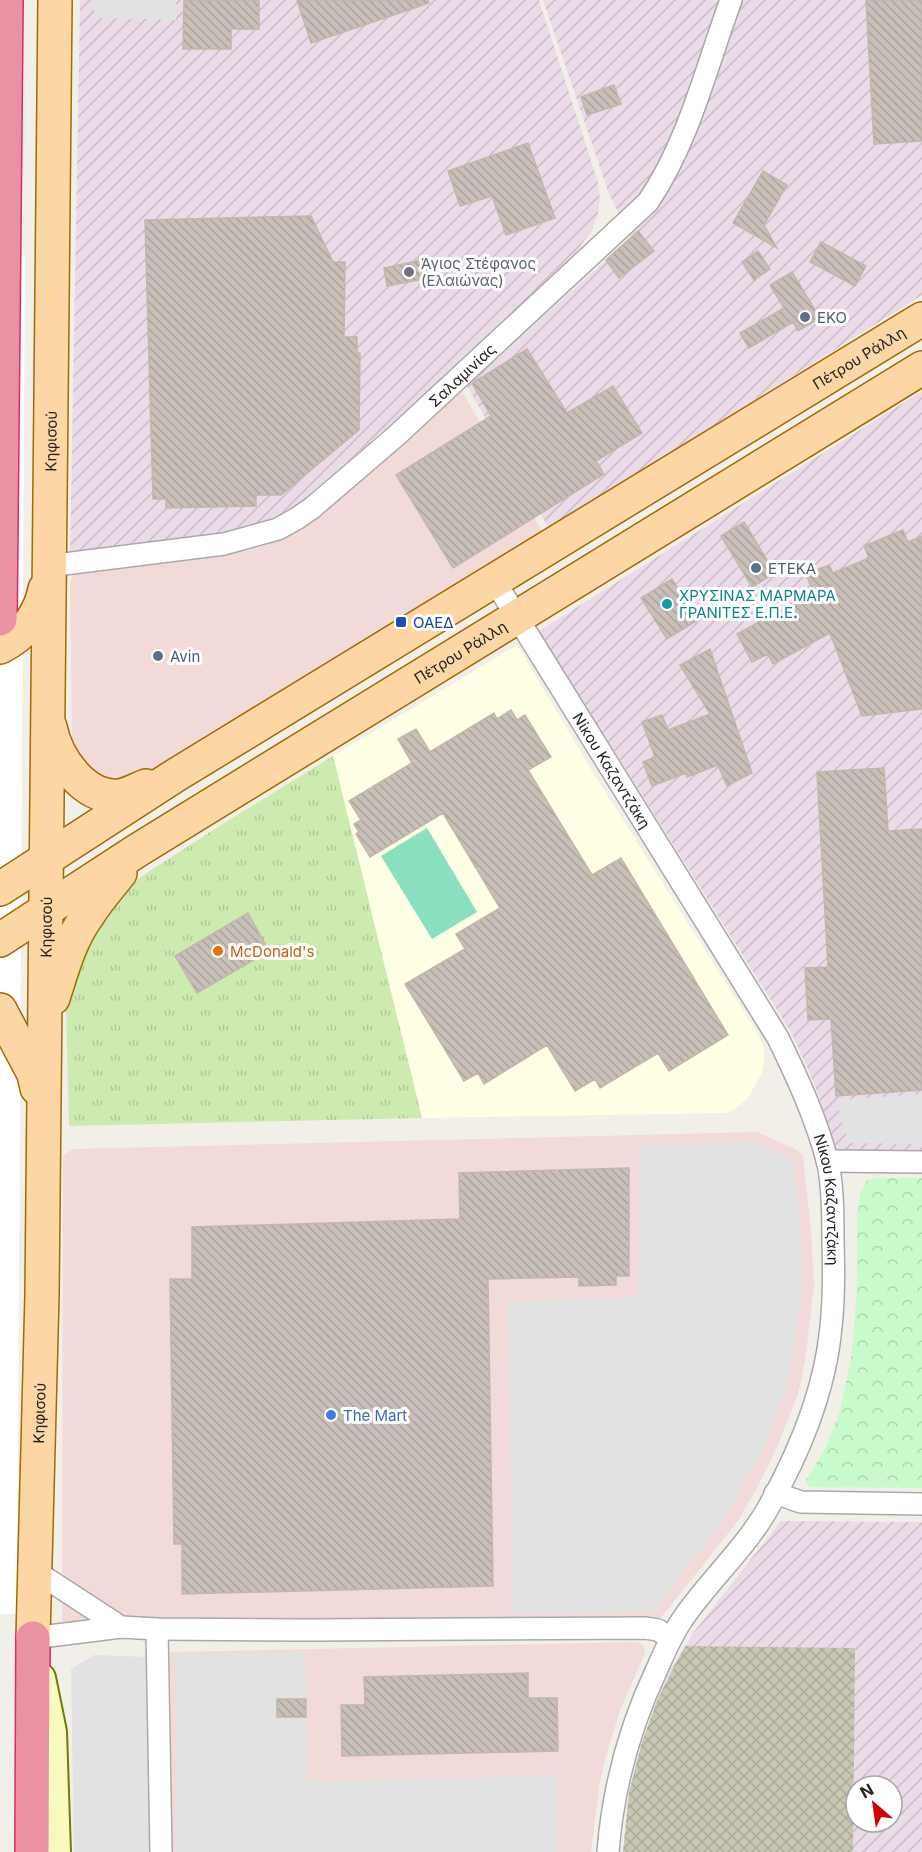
<svg xmlns="http://www.w3.org/2000/svg" width="922" height="1852" font-family="Inter,sans-serif">
<style>
.commercial{fill:#f2dad9}
.industrial{fill:url(#industrial-furrows);fill-rule:evenodd}
.education{fill:#ffffe5}
.construction{fill:url(#construction-cross-hatch)}
.grass{fill:url(#grass-tufts)}
.park{fill:url(#park-crowns)}
.pitch{fill:#88e0be}
.parking{fill:#e2e2e2}
.pier{fill:#fff}
.building{fill:url(#building-back-hatch);stroke:#c4b6ab;stroke-width:1.5}
.lines{fill:none;stroke-linecap:round;stroke-linejoin:round}
.street-casing{stroke:#a9a9a9;stroke-width:24}
.secondary-casing{stroke:#707d05;stroke-width:32}
.primary-casing{stroke:#a06b00;stroke-width:36}
.highway-casing{stroke:#dc2a67;stroke-width:36}
.street{stroke:#fff;stroke-width:21}
.secondary{stroke:#f7fabf;stroke-width:28}
.primary{stroke:#fcd6a4;stroke-width:33}
.highway{stroke:#e892a2;stroke-width:33}
.worship-dot{fill:#6b7280;stroke:#fff;stroke-width:2}
.service-dot{fill:#5c6f8a;stroke:#fff;stroke-width:2}
.culture-dot{fill:#0f9aa8;stroke:#fff;stroke-width:2}
.transit-dot{fill:#1a4fb4;stroke:#fff;stroke-width:2}
.food-dot{fill:#e8710a;stroke:#fff;stroke-width:2}
.shop-dot{fill:#3f7fe0;stroke:#fff;stroke-width:2}
.labels{text-anchor:middle;dominant-baseline:central;stroke-width:6;stroke-linejoin:round;paint-order:stroke}
.worship-label{font-size:15px;fill:#5b616d;stroke:#fff;text-anchor:start}
.service-label{font-size:15px;fill:#4e5e75;stroke:#fff;text-anchor:start}
.street-label{font-size:15px;fill:#222;stroke:#fff}
.culture-label{font-size:15px;fill:#0d838f;stroke:#fff;text-anchor:start}
.transit-label{font-size:15px;fill:#164399;stroke:#fff;text-anchor:start}
.food-label{font-size:15px;fill:#c56008;stroke:#fff;text-anchor:start}
.shop-label{font-size:15px;fill:#366cbe;stroke:#fff;text-anchor:start}
</style>
<defs>
<pattern id="industrial-furrows" width="10" height="10" patternUnits="userSpaceOnUse" patternTransform="scale(1.5)"><rect width="10" height="10" fill="#ebdbe8"/><path d="M-1 1l2-2M0 10L10 0M9 11l2-2" fill="none" stroke="#c9bcc7"/></pattern>
<pattern id="construction-cross-hatch" width="8" height="8" patternUnits="userSpaceOnUse" patternTransform="scale(1.5)"><rect width="8" height="8" fill="#c7c7b4"/><path d="M0 0l8 8M0 8l8-8" fill="none" stroke="#abab9a"/></pattern>
<pattern id="grass-tufts" width="24" height="20" patternUnits="userSpaceOnUse" patternTransform="scale(1.5)"><rect width="24" height="20" fill="#cdebb0"/><path d="M3 7l-1-3M5 7V3M7 7l1-3M15 17l-1-3M17 17v-4M19 17l1-3" fill="none" stroke="#b0c997"/></pattern>
<pattern id="park-crowns" width="20" height="18" patternUnits="userSpaceOnUse" patternTransform="scale(1.5)"><rect width="20" height="18" fill="#c8facc"/><path d="M2 6a3 3 0 1 1 6 0M12 15a3 3 0 1 1 6 0" fill="none" stroke="#acd6af"/></pattern>
<pattern id="building-back-hatch" width="6" height="6" patternUnits="userSpaceOnUse" patternTransform="scale(1.5)"><rect width="6" height="6" fill="#c7bfb8"/><path d="M-1 5l2 2M0 0l6 6M5-1l2 2" fill="none" stroke="#aba49e"/></pattern>
</defs>
<rect width="100%" height="100%" fill="#f2efe9"/>
<path class="commercial" d="M462,391L543,533L159,769L119,784L97,777L75,752L72,740L70,585L73,574L81,570L247,551L272,543L290,534L328,507Z
M757,1132L797,1150L803,1156L811,1231L814,1284L805,1362L798,1394L777,1447L757,1488L738,1521L659,1620L62,1631L63,1157L68,1152L75,1149Z
M637,1642L644,1646L645,1653L621,1708L606,1755L599,1787L591,1852H172L170,1652Z"/>
<path class="industrial" d="M80,0H539L598,182L600,199L598,213L592,230L576,252L412,406L281,519L227,535L70,557Z
M543,0H922V295L549,529L467,386L631,237L609,194Z
M922,391V1152L836,1150L814,1083L791,1032L539,631Z
M781,1521L922,1522V1852H623L629,1793L637,1760L658,1698L669,1673L693,1633ZM856,1786H892V1822H856Z"/>
<path class="education" d="M517,645L592,771L759,1036L764,1049V1062L761,1075L747,1099L736,1108L726,1113L422,1118L333,756Z"/>
<path class="construction" d="M685,1646L855,1648L853,1852H623L629,1793L642,1742L658,1698Z"/>
<path class="grass" d="M333,756L422,1118L69,1126L66,1006L80,957L119,891L210,832Z"/>
<path class="park" d="M877,1178H922V1488L808,1487L806,1480L826,1447L839,1414L852,1353L857,1287V1218L860,1194L867,1180Z"/>
<path class="pitch" d="M427,828L477,912L432,939L381,856Z"/>
<path class="parking" d="M94,0H176V20L94,18Z
M922,1094V1144L848,1143L836,1100Z
M753,1142L794,1161L802,1242L803,1286L793,1353L785,1391L766,1444L727,1515L655,1609L645,1612L513,1614L508,1301L638,1297L640,1145Z
M304,1652L307,1691V1781L557,1776V1852H176L175,1655Z
M94,1655L149,1657L150,1852H74L71,1669Z"/>
<path class="pier" d="M25,256L17,1614H0V257Z"/>
<path class="building" d="M184,0H259V29H231V49H183Z
M297,0H428L429,3L311,43Z
M866,0H922V141L874,144Z
M614,85L621,104L587,115L581,97Z
M528,143L555,218L506,235L492,196L460,206L448,171Z
M763,171L787,185L764,225L777,248L733,223Z
M311,216L333,262H345L344,337H357V353H360L359,430L281,495H256V506L166,508V499H153L145,220Z
M638,231L654,251L619,278L606,260Z
M821,242L866,266L855,286L810,262Z
M758,251L770,269L754,280L742,262Z
M431,258L434,277L387,286L384,268Z
M792,272L820,318L798,331L793,322L749,348L740,333L784,308L770,285Z
M527,349L567,413L613,386L642,433L596,461L604,474L453,568L396,475L491,416L472,383Z
M744,522L775,573L752,587L721,536Z
M903,530L908,542L922,536V709L862,716L830,633L773,664L768,654L752,662L737,634L813,592L806,574L829,565L833,573L869,558L864,546Z
M672,579L698,620L667,639L641,598Z
M710,649L752,773L727,786L718,765L687,777L686,773L652,786L643,762L655,757L642,722L662,715L668,730L710,714L680,665Z
M511,710L517,720L525,715L551,757L528,770L592,875L621,858L728,1035L669,1071L658,1053L600,1088L595,1079L575,1091L547,1045L484,1084L478,1073L464,1081L405,984L465,949L456,934L500,908L443,813L370,857L356,834L359,832L354,824L361,820L349,801L412,763L398,739L416,729L430,752L494,713L497,719Z
M884,768L888,831L922,829V1090L836,1096L831,1019L808,1020L805,968L828,967L817,772Z
M248,913L269,951L197,993L175,956Z
M629,1168V1276H616V1285L579,1286V1277L488,1279L493,1586L182,1594V1544H174L170,1279H192V1227L460,1219L459,1173Z
M528,1673V1698H557L558,1751L342,1756L341,1705H365L364,1677Z
M277,1699H306V1717H277Z"/>
<g class="lines">
<defs>
<g id="street">
<path id="s1" d="M48,566L224,544L278,529L296,519L312,508L396,436L648,202C689,141 706,68 731,0"/>
<path id="s2" d="M494,580L778,1038C797,1077 816,1118 827,1160C833,1182 833,1218 833,1241C834,1270 834,1299 831,1327C825,1392 799,1453 767,1510C745,1548 709,1581 684,1617C672,1634 665,1651 657,1669C629,1728 613,1788 608,1852"/>
<path d="M827,1161L922,1162"/>
<path d="M775,1493L801,1502L922,1504"/>
<path d="M35,1571L121,1627"/>
<path d="M157,1629L161,1852"/>
<path d="M33,1638L121,1627L157,1629L311,1630L645,1628L658,1630L670,1638"/>
</g>
<path id="secondary" d="M41,1678L52,1732L56,1852"/>
<g id="primary">
<path d="M0,647C24,635 40,615 45,589"/>
<path d="M50,727C56,757 83,799 119,796C128,795 138,789 146,786"/>
<path id="s3" d="M0,889L176,775L922,319"/>
<path id="s4" d="M0,940L138,850L922,368"/>
<path d="M53,998C62,970 70,939 88,915C97,900 109,887 120,873"/>
<path d="M0,1010L34,1074L37,1088"/>
<path id="s5" d="M33,1638L42,1295L55,0"/>
</g>
<path id="highway" d="M0,619L6,0
M32,1852L33,1638"/>
</defs>
<use href="#street" class="street-casing"/>
<use href="#secondary" class="secondary-casing"/>
<use href="#primary" class="primary-casing"/>
<use href="#highway" class="highway-casing"/>
<use href="#street" class="street"/>
<use href="#secondary" class="secondary"/>
<use href="#primary" class="primary"/>
<use href="#highway" class="highway"/>
</g>
<circle class="worship-dot" cx="409" cy="272" r="6"/>
<g class="service-dot">
<circle cx="805" cy="317" r="6"/>
<circle cx="756" cy="568" r="6"/>
<circle cx="158" cy="656" r="6"/>
</g>
<circle class="culture-dot" cx="667" cy="604" r="6"/>
<rect class="transit-dot" x="395" y="616" width="12" height="12" rx="3"/>
<circle class="food-dot" cx="218" cy="951" r="6"/>
<circle class="shop-dot" cx="331" cy="1415" r="6"/>
<g class="labels">
<g class="worship-label">
<text x="421" y="263">Άγιος Στέφανος<tspan x="421" dy="17">(Ελαιώνας)</tspan></text>
</g>
<g class="service-label">
<text x="817" y="317">EKO</text>
<text x="768" y="568">ΕΤΕΚΑ</text>
<text x="170" y="656">Avin</text>
</g>
<g class="street-label">
<text stroke="none"><textPath href="#s3" startOffset="1010">Πέτρου Ράλλη</textPath></text>
<text stroke="none"><textPath href="#s1" startOffset="474">Σαλαμινίας</textPath></text>
<text stroke="none"><textPath href="#s5" startOffset="1197">Κηφισού</textPath></text>
<text stroke="none"><textPath href="#s4" startOffset="543">Πέτρου Ράλλη</textPath></text>
<text stroke="none"><textPath href="#s2" startOffset="224">Νίκου Καζαντζάκη</textPath></text>
<text stroke="none"><textPath href="#s5" startOffset="711">Κηφισού</textPath></text>
<text stroke="none"><textPath href="#s2" startOffset="710">Νίκου Καζαντζάκη</textPath></text>
<text stroke="none"><textPath href="#s5" startOffset="225">Κηφισού</textPath></text>
</g>
<g class="culture-label">
<text x="679" y="595">ΧΡΥΣΙΝΑΣ ΜΑΡΜΑΡΑ<tspan x="679" dy="17">ΓΡΑΝΙΤΕΣ Ε.Π.Ε.</tspan></text>
</g>
<g class="transit-label">
<text x="413" y="622">ΟΑΕΔ</text>
</g>
<g class="food-label">
<text x="230" y="951">McDonald's</text>
</g>
<g class="shop-label">
<text x="343" y="1415">The Mart</text>
</g>
</g>
<g transform="translate(874 1804) rotate(331)"><circle r="28" fill="#ffffff" stroke="#a7a7a7" stroke-width="1.5"/>
<path d="M0-4.5L10 22L0 15L-10 22Z" fill="#d40000"/>
<text y="-9" font-size="16" font-weight="bold" text-anchor="middle" fill="#222222">N</text>
</g>
</svg>
